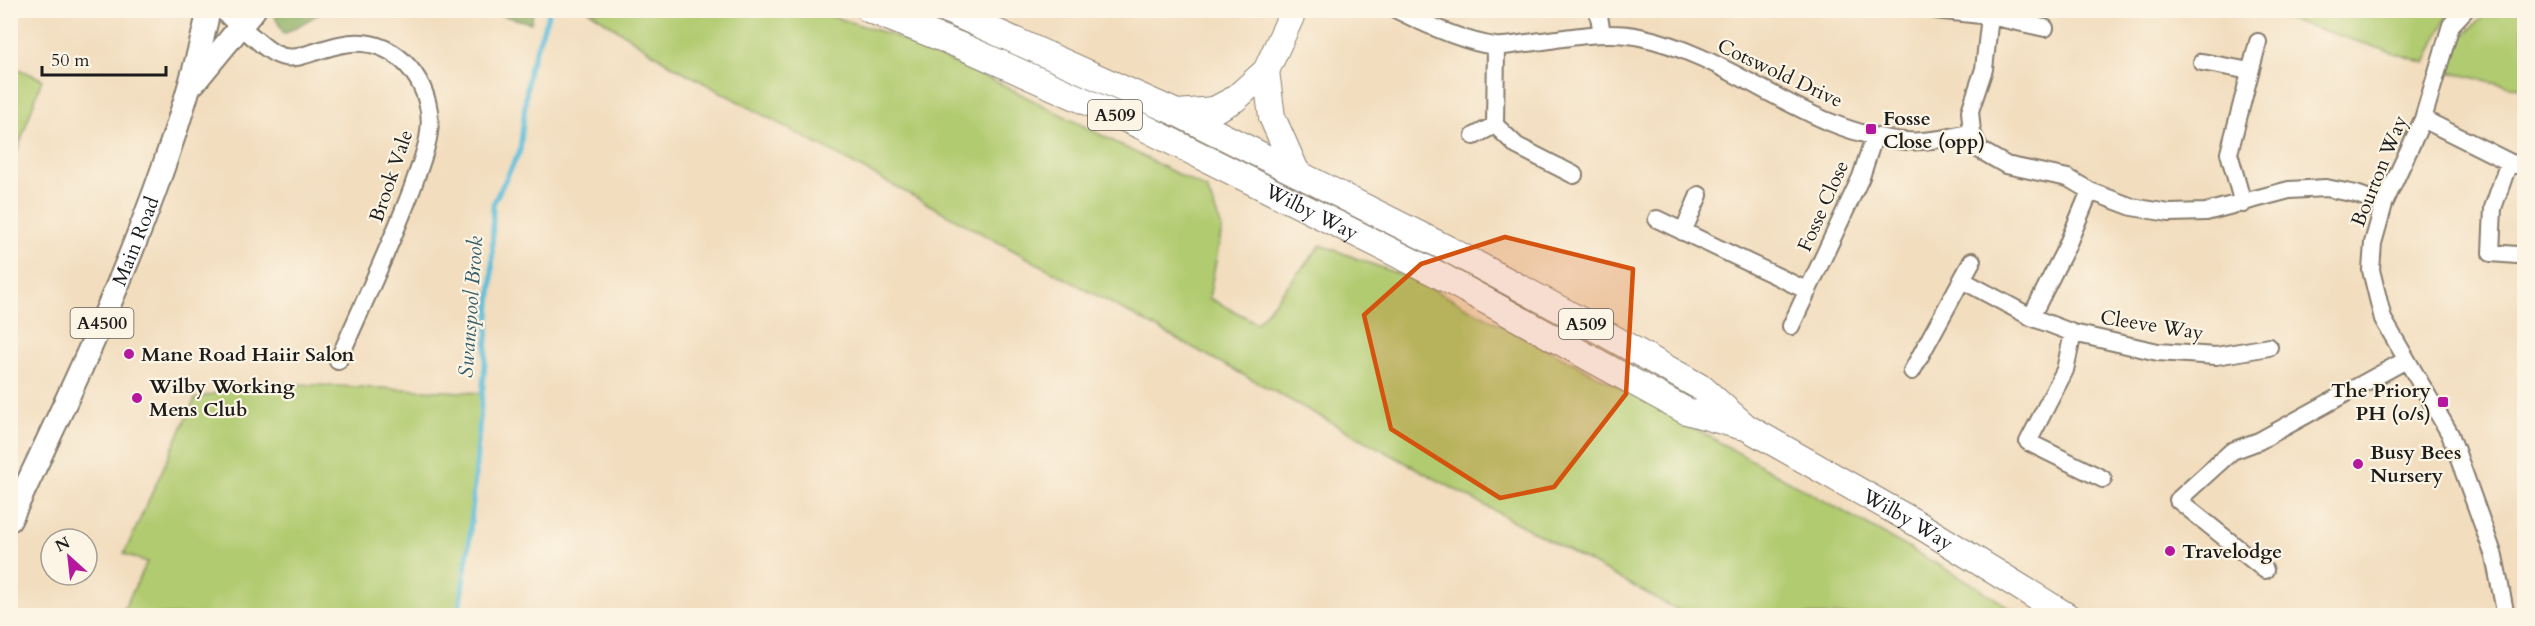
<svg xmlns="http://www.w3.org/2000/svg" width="2535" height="626" font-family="Cardo,serif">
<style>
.green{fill:#b1cb70;stroke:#667446;stroke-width:1.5}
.forest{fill:#8caf62;stroke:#54663f;stroke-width:1.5}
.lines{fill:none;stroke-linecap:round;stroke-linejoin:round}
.stream{stroke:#5cbeda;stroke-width:5}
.minor-casing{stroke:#877c6d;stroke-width:20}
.major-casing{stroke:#877c6d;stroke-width:26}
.highway-casing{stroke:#877c6d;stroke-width:28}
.minor{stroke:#fff;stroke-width:16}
.major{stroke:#fff;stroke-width:22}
.highway{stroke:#fff;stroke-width:26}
.marked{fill:#d4530e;fill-opacity:0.2;stroke:#d4530e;stroke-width:4.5;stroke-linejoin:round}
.poi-dot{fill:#b5179e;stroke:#fcf5e5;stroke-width:2}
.labels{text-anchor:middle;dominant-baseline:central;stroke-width:4.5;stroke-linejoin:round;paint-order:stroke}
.shield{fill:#fcf5e5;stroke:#5f5d58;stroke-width:1.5}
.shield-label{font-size:18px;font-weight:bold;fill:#1c1c1c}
.street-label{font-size:20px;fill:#1c1c1c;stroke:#fcf5e5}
.poi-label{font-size:20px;font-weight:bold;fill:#1c1c1c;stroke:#fcf5e5;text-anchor:start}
.water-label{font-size:21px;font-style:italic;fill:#365d68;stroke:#fcf5e5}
</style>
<rect width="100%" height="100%" fill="#fcf5e5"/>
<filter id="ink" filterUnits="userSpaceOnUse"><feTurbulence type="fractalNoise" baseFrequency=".0167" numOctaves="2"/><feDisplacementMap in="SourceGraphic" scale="12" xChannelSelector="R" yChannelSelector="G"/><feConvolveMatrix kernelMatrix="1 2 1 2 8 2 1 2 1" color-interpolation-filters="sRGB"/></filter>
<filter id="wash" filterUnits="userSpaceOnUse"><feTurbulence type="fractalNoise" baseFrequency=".008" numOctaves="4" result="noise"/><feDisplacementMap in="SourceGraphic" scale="24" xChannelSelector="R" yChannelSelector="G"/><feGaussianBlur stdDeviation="1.35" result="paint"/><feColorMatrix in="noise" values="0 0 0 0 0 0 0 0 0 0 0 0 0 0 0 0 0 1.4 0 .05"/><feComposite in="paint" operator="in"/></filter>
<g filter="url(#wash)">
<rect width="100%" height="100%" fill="#f2ddbe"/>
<path class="green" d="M589,11H815L892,35L999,83L1207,189L1222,228L1209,298L1257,323L1321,245L1417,281L1644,400L1971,583L2021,615H1687L671,65Z
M2261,11H2449L2426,63Z
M2489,11H2524V89L2448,72L2463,36Z
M11,66L42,79L11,169Z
M254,382L482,393L469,545L458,615H121L147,562L124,554L195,399Z"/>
<path class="forest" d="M278,11V10L324,11L284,34L274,15Z
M485,11L534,10V11L531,23Z"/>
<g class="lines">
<path class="stream" d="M458,616L469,545L492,282L493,204L520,151L529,69L550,10"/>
</g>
</g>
<g filter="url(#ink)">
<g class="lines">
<defs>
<path id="minor" d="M222,10C229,19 237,24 246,31C261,43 275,61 297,57C319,52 340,41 363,43C405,46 435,92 429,132C427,151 418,170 412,189C390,247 363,304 338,361
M1397,10C1425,24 1464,42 1495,46C1505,47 1517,44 1527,43C1563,39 1604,29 1640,37C1733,56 1808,134 1905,141C1928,143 1951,137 1972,132
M1598,10L1602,34
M1935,10L1990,16L2045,28
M2465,10L2451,25L2423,119L2384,204L2373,243L2371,270L2383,319L2450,434L2494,556L2506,616
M1990,16L1984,69L1970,111L1972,132L1980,150L2006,165L2068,178L2090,191L2132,207L2169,213L2206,212L2289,190L2326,188L2356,194L2384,204
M1496,46L1495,125L1517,146L1574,175
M2202,62L2250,71
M2423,119L2509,162L2524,167
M1474,136L1495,125
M2509,162L2493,208L2491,253L2517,255
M2243,204L2229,153L2258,42
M1657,219L1808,291
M1683,232L1699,195
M1962,280L2031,317L2073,333L2158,352L2216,356L2269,347
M2031,317L2066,248L2090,191
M1791,326L1861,177L1874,137
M2073,333L2065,370L2028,442L2103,479
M1912,371L1972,261
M2265,570L2178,500L2232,451L2259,441L2406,360"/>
<g id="major">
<path d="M194,83L254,10"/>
<path id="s1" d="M10,520C88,355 169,189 209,10"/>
</g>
<g id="highway">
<path id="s2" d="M870,10L966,48L1141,126L1439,275L1686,411L1740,426"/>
<path id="s3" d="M947,10L1177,113L1450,250L1604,333L1702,388L1746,427L1916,523L2067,616"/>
<path d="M1266,71L1272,117L1297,173"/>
<path d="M1178,113L1214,110L1235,99L1266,71L1294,10"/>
</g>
</defs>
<use href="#minor" class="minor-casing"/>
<use href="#major" class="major-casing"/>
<use href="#highway" class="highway-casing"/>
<use href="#minor" class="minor"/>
<use href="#major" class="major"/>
<use href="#highway" class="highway"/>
</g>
</g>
<path class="marked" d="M1505,237L1633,269L1626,394L1554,487L1500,498L1391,429L1364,315L1421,264Z"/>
<g class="poi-dot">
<rect x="1865" y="123" width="12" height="12" rx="3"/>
<circle cx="129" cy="354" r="6"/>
<circle cx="137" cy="398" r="6"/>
<rect x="2437" y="396" width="12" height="12" rx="3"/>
<circle cx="2358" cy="464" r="6"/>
<circle cx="2170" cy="551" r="6"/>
</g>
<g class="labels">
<g class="shield">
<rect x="1088" y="100" width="54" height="30" rx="4.5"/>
<rect x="70.5" y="308" width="63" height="30" rx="4.5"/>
<rect x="1559" y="309" width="54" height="30" rx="4.5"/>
</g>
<g class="shield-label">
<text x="1115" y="115">A509</text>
<text x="102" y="323">A4500</text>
<text x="1586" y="324">A509</text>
</g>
<g class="street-label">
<text transform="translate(1780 73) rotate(25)">Cotswold Drive</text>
<text transform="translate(2379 171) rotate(-68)">Bourton Way</text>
<text transform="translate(391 176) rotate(-71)">Brook Vale</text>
<text transform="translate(1823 206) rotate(-66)">Fosse Close</text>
<text stroke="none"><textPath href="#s2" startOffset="486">Wilby Way</textPath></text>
<text stroke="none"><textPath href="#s1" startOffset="306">Main Road</textPath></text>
<text transform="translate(2152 325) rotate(9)">Cleeve Way</text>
<text stroke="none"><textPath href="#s3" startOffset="1090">Wilby Way</textPath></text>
</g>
<g class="poi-label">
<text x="1883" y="118">Fosse<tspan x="1883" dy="23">Close (opp)</tspan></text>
<text x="141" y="354">Mane Road Haiir Salon</text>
<text x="149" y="386">Wilby Working<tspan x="149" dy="23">Mens Club</tspan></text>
<text x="2431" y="390" text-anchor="end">The Priory<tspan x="2431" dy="23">PH (o/s)</tspan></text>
<text x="2370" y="452">Busy Bees<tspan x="2370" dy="23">Nursery</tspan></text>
<text x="2182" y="551">Travelodge</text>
</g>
<g class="water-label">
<text transform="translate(471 307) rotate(-86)">Swanspool Brook</text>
</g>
</g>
<rect width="2535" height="626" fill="none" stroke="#fcf5e5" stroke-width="36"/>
<g transform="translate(69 557) rotate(333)"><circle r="28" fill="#fcf5e5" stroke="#a29e95" stroke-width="1.5"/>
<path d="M0-4.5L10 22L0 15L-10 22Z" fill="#b5179e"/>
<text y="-9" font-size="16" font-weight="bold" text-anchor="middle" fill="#1c1c1c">N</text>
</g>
<path d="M42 66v9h124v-9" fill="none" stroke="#1c1c1c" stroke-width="3"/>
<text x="51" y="66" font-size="18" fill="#1c1c1c" stroke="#fcf5e5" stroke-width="4.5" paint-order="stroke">50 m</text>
</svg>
